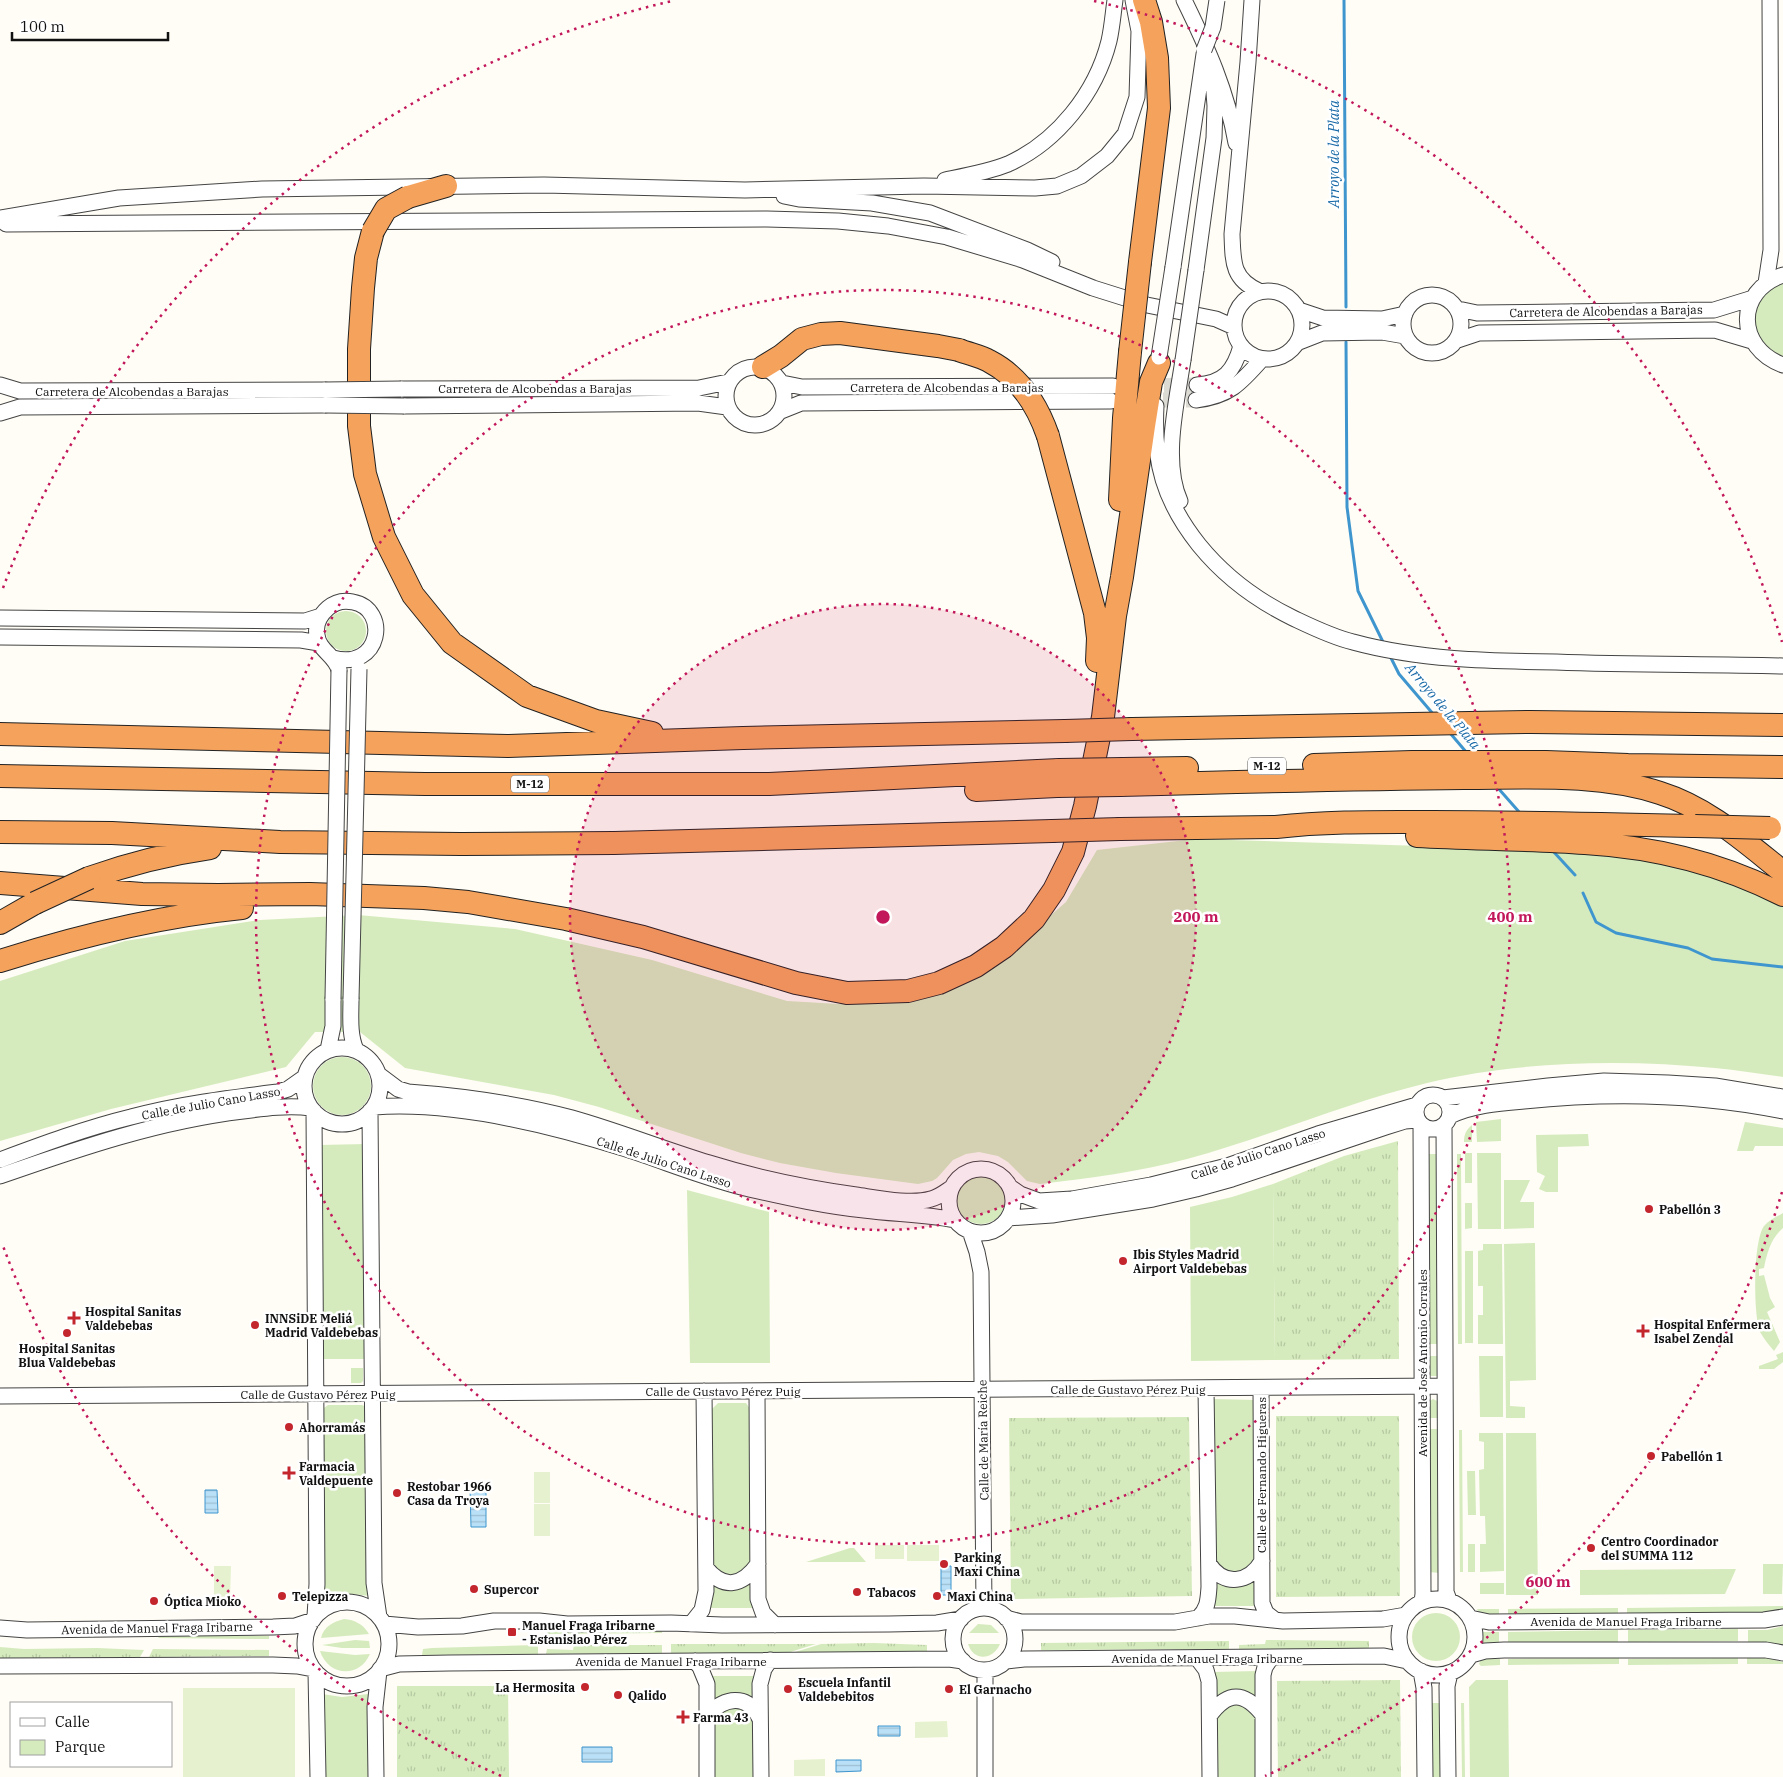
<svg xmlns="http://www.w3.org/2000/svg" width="1783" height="1777" font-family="'IBM Plex Serif',serif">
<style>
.grass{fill:url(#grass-tufts)}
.park{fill:#d5ebbd}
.pitch{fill:#e6f2cf}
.water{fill:url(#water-rules);stroke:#3f96cf}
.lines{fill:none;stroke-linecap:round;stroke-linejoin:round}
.stream{stroke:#3f96cf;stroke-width:3}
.minor-tunnel{stroke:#dbdad3;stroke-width:15;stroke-dasharray:15 8;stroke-linecap:butt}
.minor-casing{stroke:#444;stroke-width:17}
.highway-casing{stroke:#222;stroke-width:24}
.minor{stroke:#fff;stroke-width:15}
.highway{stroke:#f5a25d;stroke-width:22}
.minor-bridge-casing{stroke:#444;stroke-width:17;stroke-linecap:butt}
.highway-bridge-casing{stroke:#222;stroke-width:24;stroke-linecap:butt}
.minor-bridge{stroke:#fff;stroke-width:15}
.highway-bridge{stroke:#f5a25d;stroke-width:22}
.ring{fill:none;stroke:#c2185b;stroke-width:2.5;stroke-dasharray:2.5 5}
.poi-dot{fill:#c4262e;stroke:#fff;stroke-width:2}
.labels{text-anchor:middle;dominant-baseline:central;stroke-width:5;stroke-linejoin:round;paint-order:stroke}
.shield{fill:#fff;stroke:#585858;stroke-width:1}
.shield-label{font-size:11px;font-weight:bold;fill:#111}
.street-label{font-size:12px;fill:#111;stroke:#fff}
.poi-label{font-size:12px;font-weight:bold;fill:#111;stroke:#fff;text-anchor:start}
.water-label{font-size:14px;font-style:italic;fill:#1768a6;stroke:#fff}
.centre{fill:#c2185b;stroke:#fff;stroke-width:2.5}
.ring-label{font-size:15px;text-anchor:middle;font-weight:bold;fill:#c2185b;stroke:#fff;stroke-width:5;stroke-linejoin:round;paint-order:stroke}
</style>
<defs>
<pattern id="grass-tufts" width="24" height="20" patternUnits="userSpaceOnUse" patternTransform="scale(1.25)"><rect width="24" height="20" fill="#d5ebbd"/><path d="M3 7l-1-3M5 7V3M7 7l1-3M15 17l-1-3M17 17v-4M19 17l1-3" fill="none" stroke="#b6c8a1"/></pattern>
<pattern id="water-rules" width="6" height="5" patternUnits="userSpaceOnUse" patternTransform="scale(1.25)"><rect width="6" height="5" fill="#b9e0f7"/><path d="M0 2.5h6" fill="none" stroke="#9ebfd3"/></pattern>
</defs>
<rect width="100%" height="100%" fill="#fffdf5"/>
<path class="grass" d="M1398,1141L1399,1359L1275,1360L1273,1184L1344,1156Z
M1276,1416H1399L1400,1596L1276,1597Z
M1189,1417L1192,1596L1011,1599L1009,1418Z
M547,1631H662V1633L547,1634Z
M160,1636H269V1639H258L158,1638Z
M1266,1640L1369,1641V1648L1239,1650V1645L1265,1644Z
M1229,1641V1649L1041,1650V1643Z
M874,1643L927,1645V1651L792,1653L821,1644Z
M671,1644H816L787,1653H671Z
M574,1645H662V1653L546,1654L547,1649L573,1650Z
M0,1647L24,1649L97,1648L144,1650L140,1657L0,1658Z
M153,1649L269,1650V1656L149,1657Z
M1400,1680L1401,1777H1278L1277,1681Z
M397,1686H508L509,1777H397Z"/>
<path class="park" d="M1783,282V357C1756,346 1743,315 1766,292C1770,288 1777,285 1783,282Z
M326 631a20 20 0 1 1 40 0a20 20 0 1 1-40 0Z
M1196,839L1619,852L1707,872L1783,903V1077C1760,1074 1738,1070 1715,1068C1622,1059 1518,1061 1427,1083C1345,1103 1268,1137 1187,1159C1139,1172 1089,1178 1040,1184L1027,1181L1008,1162L998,1156L979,1152L966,1154L953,1160L937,1178L932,1181L918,1184L836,1173L780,1163L741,1153L599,1107L554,1095L405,1068L360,1032H315L286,1067L111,1109L0,1141V981L125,941L260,920L358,915L515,929L652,960L787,1001L839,1004L921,1000L994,965L1066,902L1097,850Z
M313 1086a29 29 0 1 1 58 0a29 29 0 1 1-58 0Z
M1501,1119V1141L1477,1142L1476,1122Z
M1745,1122L1783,1128V1146H1755L1753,1151H1737Z
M1472,1125V1142H1464C1464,1134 1466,1130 1472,1125Z
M1588,1134L1589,1146L1558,1147V1192H1546L1539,1189L1545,1176L1537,1172L1536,1135Z
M366,1144V1359H321L319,1145Z
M1465,1153H1472V1183H1465Z
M1477,1153H1501V1229H1478Z
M1426,1154H1437L1439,1344H1427Z
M1457,1154H1461L1462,1344H1458Z
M956 1199a25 25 0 1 1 50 0a25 25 0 1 1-50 0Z
M1504,1180H1530L1520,1202H1534V1228L1504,1229Z
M1273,1184L1275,1360L1191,1361L1190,1207L1232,1197Z
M687,1190L769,1212L770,1363H690Z
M1465,1203H1472V1228L1465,1229Z
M1783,1213V1228C1771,1238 1767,1253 1764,1268L1759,1269V1276L1764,1275L1770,1298L1775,1307L1767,1312L1780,1342L1774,1351C1769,1345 1764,1339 1760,1332C1753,1315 1753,1241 1764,1226C1769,1220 1777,1217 1783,1213Z
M1535,1243L1536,1380L1510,1381V1406L1525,1407V1418H1506L1504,1244Z
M1483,1244H1502L1503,1344H1478V1315H1483V1286H1478V1251L1483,1250Z
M1465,1251H1473V1343H1465Z
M1783,1352V1362L1774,1369H1759V1366L1778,1359L1776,1355Z
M1428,1356H1439V1371L1437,1376H1431L1428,1372Z
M1479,1356H1503V1417H1480Z
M351,1368H363V1381L361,1383H351Z
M1212,1399L1256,1400L1257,1606H1212Z
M1433,1399L1439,1402V1418H1428V1402Z
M718,1403H746L753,1413L755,1608H709L707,1414Z
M328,1405H362L366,1407L370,1596L352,1594L321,1596L324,1408Z
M1428,1429H1439L1440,1573L1429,1572Z
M1459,1430H1462L1463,1572H1460Z
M1479,1433H1503L1504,1571L1480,1572V1544H1486L1485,1516H1480L1479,1470L1484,1469V1442L1479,1441Z
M1506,1433H1536L1538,1595H1506Z
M1467,1471H1475L1476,1515H1468Z
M1468,1544H1475V1572H1468Z
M850,1548H854L866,1562H806Z
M1763,1564H1783L1782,1594H1763Z
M1736,1569L1725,1594L1580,1595V1570Z
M1480,1583H1504V1594H1480Z
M1783,1606V1609L1771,1613L1627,1614V1608Z
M1618,1608V1614L1508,1615V1609Z
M1477,1609H1499V1615L1479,1614Z
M1412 1637a24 24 0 1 1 48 0a24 24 0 1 1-48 0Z
M344,1619C355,1620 363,1624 369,1634L321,1638C324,1626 333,1622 344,1619Z
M978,1624L991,1625L999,1633H969Z
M1783,1626V1646L1768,1642H1748V1630H1767Z
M1738,1629V1641L1628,1642V1630Z
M1618,1630V1642L1508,1643V1632Z
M1480,1632H1499V1643H1480Z
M355,1640L369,1641L370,1648H342L322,1645Z
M968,1644H1000C993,1660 974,1662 968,1644Z
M538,1645V1654L422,1655L423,1649L432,1648Z
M320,1651L355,1655L370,1654C359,1679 328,1676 320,1651Z
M1619,1658V1664L1508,1665V1659Z
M1738,1658V1664L1628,1665V1659Z
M1747,1658H1768L1783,1662V1664H1747Z
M1481,1659H1500V1665L1481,1666L1479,1664Z
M1258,1671L1259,1777H1213V1672Z
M711,1676H754L755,1777H710Z
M1476,1680H1508L1509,1777H1470L1469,1687Z
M322,1694L342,1697L368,1694L369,1777H323Z
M1431,1703H1442V1777H1431Z
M1461,1703H1464L1465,1777H1462Z"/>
<path class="pitch" d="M534,1472H550V1503H534Z
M534,1504H550V1536H534Z
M875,1545H904V1559H875Z
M907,1545H939V1561H907Z
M214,1566H231L230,1598H214Z
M183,1688H295V1777H183Z
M947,1721L948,1737L915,1738V1722Z
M825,1759V1776H794V1760Z"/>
<path class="water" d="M470,1488H486V1527H471Z
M205,1490H217L218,1513H205Z
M941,1566H951V1595H941Z
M878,1726H900V1736H878Z
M582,1747H612V1762H582Z
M836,1760H861V1771L836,1772Z"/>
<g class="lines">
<path class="stream" d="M1344,0L1346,307
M1346,342L1347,507L1358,591L1384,644
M1389,654L1399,674L1434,715
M1450,733L1467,753
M1498,788L1520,813
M1552,850L1575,875
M1583,893L1596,922L1616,933L1688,948L1712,959L1783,967"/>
<path class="minor-tunnel" d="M1141,386L1197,385
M1140,400H1196"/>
<defs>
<path id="minor" d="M1184,0C1207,47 1227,91 1236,143
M1252,0L1248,62L1232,234C1233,262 1232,279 1259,291
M945,180C965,176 988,172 1008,164C1057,142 1096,93 1109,41C1112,28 1113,14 1115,0
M784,196L799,199L872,203L930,213L1027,250L1052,262
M0,218L119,198L262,189L544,185L745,190L924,186L1035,188L1057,186L1081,176L1107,156L1125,134L1137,97L1139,31L1133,0
M6,224L767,219L838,221L888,226L947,237L1023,260L1093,288L1147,305L1216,319L1234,327
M1173,267L1204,54
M1196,270L1214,138L1215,106L1213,79L1207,49
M1783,275C1735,291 1736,348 1783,365
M1766,283L1771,250L1770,0
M1234 325a34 34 0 1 1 68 0a34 34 0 1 1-68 0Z
M1403 324a29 29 0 1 1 58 0a29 29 0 1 1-58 0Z
M1458,309L1477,313L1714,310L1753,298
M1299,310L1323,318L1382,319L1405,314
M1458,340L1479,333L1715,330L1752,341
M1299,342L1322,333L1382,332L1405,336
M726 396a29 29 0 1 1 58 0a29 29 0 1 1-58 0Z
M782,383L802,387L1113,386
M0,385L20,391L325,390
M1197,385C1224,383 1234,371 1241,346
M401,389L699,388L728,382
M1196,400C1229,396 1240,384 1262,359
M404,406L698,403L727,407
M1156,406C1153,462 1164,501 1199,545C1225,577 1256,600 1293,618C1312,627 1332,637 1353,642C1419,660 1488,661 1556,662C1632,665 1707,664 1783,666
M781,411L801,403L1111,401
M0,413L20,407L325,405
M1180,501C1162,461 1177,401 1183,360
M0,618L305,621L321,616
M0,637L301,640L319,643
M333,658C381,671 390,609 353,602C344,600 335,602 328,608C320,615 315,625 317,635C319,651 335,655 339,670
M351,999C351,1016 349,1034 356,1050
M304 1086a38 38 0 1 1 76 0a38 38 0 1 1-76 0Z
M328,1050L333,1026V999
M378,1074L398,1089L408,1092C463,1096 519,1104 572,1118C618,1131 663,1149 709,1163C757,1178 806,1188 856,1195C877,1198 911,1205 931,1199C939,1197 945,1192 951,1188
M1416 1112a17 17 0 1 1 34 0a17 17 0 1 1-34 0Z
M1443,1098L1548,1086L1604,1081L1668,1083L1715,1086L1783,1097
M374,1107C454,1101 550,1125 626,1149C666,1162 705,1178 745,1188C785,1197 824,1206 864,1210C894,1214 925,1214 955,1220
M314,1111L317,1584L315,1616
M370,1111L374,1583L379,1617
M1450,1116C1472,1105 1500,1103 1524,1101C1611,1092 1698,1094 1783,1111
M1421,1124L1423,1594L1422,1602
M1444,1125L1446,1577V1592L1449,1600
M0,1160C43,1144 86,1128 131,1117C179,1104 229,1098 278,1092L288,1089L305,1077
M949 1201a32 32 0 1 1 64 0a32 32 0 1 1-64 0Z
M0,1176C80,1148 159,1121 243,1111C265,1108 289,1105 311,1108
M1010,1187L1020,1194L1039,1201L1072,1199L1151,1185L1227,1166L1318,1134L1417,1105
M1008,1218L1052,1215L1153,1199L1196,1189L1232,1179L1386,1127L1405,1121L1418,1120
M970,1231L977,1252L981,1272L984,1608
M1261,1388L1262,1603L1266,1613L1275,1620
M757,1391L758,1599L763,1613L775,1625
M0,1396L1445,1386
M1209,1564C1224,1587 1249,1583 1262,1561
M706,1568C724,1590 742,1586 758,1564
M1399 1637a38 38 0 1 1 76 0a38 38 0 1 1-76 0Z
M305 1644a42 42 0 1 1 84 0a42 42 0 1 1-84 0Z
M953 1639a31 31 0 1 1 62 0a31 31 0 1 1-62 0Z
M1006,1618L1021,1622H1175L1209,1616H1235L1283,1621L1336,1620L1383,1619L1406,1615
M1198,1618C1208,1609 1208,1600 1209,1587L1206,1389
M1470,1618L1489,1622L1764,1620L1783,1617
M384,1624L418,1627L462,1626L494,1621H539L567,1624L671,1623L722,1625L889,1624L937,1623L961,1619
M691,1624L702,1610L706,1591L704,1391
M0,1628L27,1630L273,1627L295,1626L313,1620
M1471,1655L1485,1651L1504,1650H1766L1783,1653
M1197,1658L1206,1670L1209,1681L1210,1777
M695,1661L700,1667L707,1684V1777
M1006,1661L1024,1659L1384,1656L1407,1661
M0,1666L273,1665L297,1666L313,1669
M380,1669L399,1664L449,1663L949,1659L963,1661
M1421,1671L1424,1688L1425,1777
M316,1672L318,1777
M707,1715C724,1698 747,1692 760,1719
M1210,1715C1228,1691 1244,1691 1263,1715
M376,1777L375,1707L379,1671
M761,1777L760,1684L764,1669L770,1660
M985,1777V1670
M1263,1777V1675L1265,1667L1271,1658
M1448,1777L1447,1686L1450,1673"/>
<path id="highway" d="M408,197L446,186
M373,231L366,258L363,288L359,349V426L365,474L384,537L413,595L452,643L527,696L596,721L652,733
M1140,262L1159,108L1157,58L1151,22L1144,0
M763,367L781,356L802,339L821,334L840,333L938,346L959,350
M1048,436L1095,613L1098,638L1097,661
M1120,500L1124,418L1130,352
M1132,729L1531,722L1783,725
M0,734L508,746L743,738L1065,731
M1314,765L1412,762H1546L1628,765L1783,767
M1123,769L1187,768
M0,776L425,784H769L1059,770
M1120,785C1235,782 1350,779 1464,778C1528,778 1598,773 1660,793C1708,808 1744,841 1783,872
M976,790L1057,786
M1120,829L1276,827C1328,821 1381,822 1432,822C1520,822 1607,824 1695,826
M0,832L112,833L280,842L461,844L614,843L1052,831
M1417,836C1473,839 1529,839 1585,843C1653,847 1722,864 1783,895
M89,878C129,864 168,854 210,848
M0,883L142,894L218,895L310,894L424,898L468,902L566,919L643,937L796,983L847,993L908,991L939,983L976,966L1004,947L1034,919L1054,890L1073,852L1085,806L1103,717L1115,616L1122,577L1144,426L1151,382L1159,363
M0,923L35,903
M0,961C79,936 159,916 242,908"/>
</defs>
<use href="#minor" class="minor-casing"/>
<use href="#highway" class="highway-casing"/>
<use href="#minor" class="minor"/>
<use href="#highway" class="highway"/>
<defs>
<path id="minor-bridge" d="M1204,50L1213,27L1217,0
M1159,357L1173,267
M1183,360L1196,270
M325,390L401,389
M325,405L404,406
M333,999L339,670
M351,999L359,669"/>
<path id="highway-bridge" d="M373,231L386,209L408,197
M959,350C969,354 980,356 989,361C1020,377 1037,404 1048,436
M1130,352L1140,262
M1065,731L1132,729
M1059,770L1123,769
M1057,786L1120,785
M1695,826L1770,828
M1052,831L1120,829
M35,903L89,878"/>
</defs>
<use href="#minor-bridge" class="minor-bridge-casing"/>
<use href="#highway-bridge" class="highway-bridge-casing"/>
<use href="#minor-bridge" class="minor-bridge"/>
<use href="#highway-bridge" class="highway-bridge"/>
</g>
<circle cx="883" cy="917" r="313" fill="#c2185b" fill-opacity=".12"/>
<g class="ring">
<circle cx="883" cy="917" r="313"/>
<circle cx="883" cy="917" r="627"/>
<path d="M1782 1192A940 940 0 0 1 1265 1776M501 1776A940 940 0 0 1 3 1246M3 588A940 940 0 0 1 672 1M1094 1A940 940 0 0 1 1782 642"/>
</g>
<g class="poi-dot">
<circle cx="1649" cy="1209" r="5"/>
<circle cx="1123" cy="1261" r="5"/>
<path d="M71.5 1310.5h5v5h5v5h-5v5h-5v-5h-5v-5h5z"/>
<circle cx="255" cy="1325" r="5"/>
<path d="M1640.5 1323.5h5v5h5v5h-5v5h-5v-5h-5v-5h5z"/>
<circle cx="67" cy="1333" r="5"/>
<circle cx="289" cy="1427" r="5"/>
<circle cx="1651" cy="1456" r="5"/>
<path d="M286.5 1465.5h5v5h5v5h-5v5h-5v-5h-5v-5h5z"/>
<circle cx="397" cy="1493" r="5"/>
<circle cx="1591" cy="1548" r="5"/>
<circle cx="944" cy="1564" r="5"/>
<circle cx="474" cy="1589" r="5"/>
<circle cx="857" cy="1592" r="5"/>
<circle cx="282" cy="1596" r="5"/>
<circle cx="937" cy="1596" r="5"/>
<circle cx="154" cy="1601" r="5"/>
<rect x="507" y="1627" width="10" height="10" rx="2.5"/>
<circle cx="585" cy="1687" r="5"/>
<circle cx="788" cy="1689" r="5"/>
<circle cx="949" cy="1689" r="5"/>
<circle cx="618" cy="1695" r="5"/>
<path d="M680.5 1709.5h5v5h5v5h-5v5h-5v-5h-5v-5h5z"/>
</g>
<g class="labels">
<g class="shield">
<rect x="1248" y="757.5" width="38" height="17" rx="4"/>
<rect x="511" y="775.5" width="38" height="17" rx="4"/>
</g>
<g class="shield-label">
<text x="1267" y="766">M-12</text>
<text x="530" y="784">M-12</text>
</g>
<g class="street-label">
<text transform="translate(1606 311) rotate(-1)">Carretera de Alcobendas a Barajas</text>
<text x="947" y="387">Carretera de Alcobendas a Barajas</text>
<text x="535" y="388">Carretera de Alcobendas a Barajas</text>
<text x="132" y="391">Carretera de Alcobendas a Barajas</text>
<text transform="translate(211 1103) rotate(-10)">Calle de Julio Cano Lasso</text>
<text transform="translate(1258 1154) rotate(-18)">Calle de Julio Cano Lasso</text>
<text transform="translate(664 1162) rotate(18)">Calle de Julio Cano Lasso</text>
<text transform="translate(1422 1363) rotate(-90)">Avenida de José Antonio Corrales</text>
<text x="1128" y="1389">Calle de Gustavo Pérez Puig</text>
<text x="723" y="1391">Calle de Gustavo Pérez Puig</text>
<text x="318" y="1394">Calle de Gustavo Pérez Puig</text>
<text transform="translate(983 1440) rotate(-91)">Calle de María Reiche</text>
<text transform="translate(1261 1475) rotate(-90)">Calle de Fernando Higueras</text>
<text x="1626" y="1621">Avenida de Manuel Fraga Iribarne</text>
<text transform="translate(157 1628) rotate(-1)">Avenida de Manuel Fraga Iribarne</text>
<text x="1207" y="1658">Avenida de Manuel Fraga Iribarne</text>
<text x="671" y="1661">Avenida de Manuel Fraga Iribarne</text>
</g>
<g class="poi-label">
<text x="1659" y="1209">Pabellón 3</text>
<text x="1133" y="1254">Ibis Styles Madrid<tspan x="1133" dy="14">Airport Valdebebas</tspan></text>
<text x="85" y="1311">Hospital Sanitas<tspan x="85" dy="14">Valdebebas</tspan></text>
<text x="265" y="1318">INNSiDE Meliá<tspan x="265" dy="14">Madrid Valdebebas</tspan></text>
<text x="1654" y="1324">Hospital Enfermera<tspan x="1654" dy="14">Isabel Zendal</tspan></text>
<text x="67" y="1348" text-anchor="middle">Hospital Sanitas<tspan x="67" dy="14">Blua Valdebebas</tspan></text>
<text x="299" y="1427">Ahorramás</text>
<text x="1661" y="1456">Pabellón 1</text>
<text x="299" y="1466">Farmacia<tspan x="299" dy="14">Valdepuente</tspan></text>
<text x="407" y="1486">Restobar 1966<tspan x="407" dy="14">Casa da Troya</tspan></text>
<text x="1601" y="1541">Centro Coordinador<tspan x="1601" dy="14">del SUMMA 112</tspan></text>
<text x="954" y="1557">Parking<tspan x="954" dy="14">Maxi China</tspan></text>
<text x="484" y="1589">Supercor</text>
<text x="867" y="1592">Tabacos</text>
<text x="292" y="1596">Telepizza</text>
<text x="947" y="1596">Maxi China</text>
<text x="164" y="1601">Óptica Mioko</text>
<text x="522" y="1625">Manuel Fraga Iribarne<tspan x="522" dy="14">- Estanislao Pérez</tspan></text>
<text x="798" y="1682">Escuela Infantil<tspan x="798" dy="14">Valdebebitos</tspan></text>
<text x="575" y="1687" text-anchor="end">La Hermosita</text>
<text x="959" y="1689">El Garnacho</text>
<text x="628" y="1695">Qalido</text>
<text x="693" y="1717">Farma 43</text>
</g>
<g class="water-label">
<text transform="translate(1334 154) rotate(-90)">Arroyo de la Plata</text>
<text transform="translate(1443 706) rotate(50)">Arroyo de la Plata</text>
</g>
</g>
<circle cx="883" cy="917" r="8" class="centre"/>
<g class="ring-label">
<text x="1196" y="922">200 m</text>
<text x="1510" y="922">400 m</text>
<text x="1548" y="1587">600 m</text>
</g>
<rect x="10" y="1702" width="162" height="65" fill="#ffffff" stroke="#a0a0a0"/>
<rect x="20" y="1718" width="25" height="8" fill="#ffffff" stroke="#a0a0a0"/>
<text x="55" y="1727" font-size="15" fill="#111111">Calle</text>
<rect x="20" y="1740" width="25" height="15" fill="#d5ebbd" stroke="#a0a0a0"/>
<text x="55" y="1752" font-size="15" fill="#111111">Parque</text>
<path d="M12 32v8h156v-8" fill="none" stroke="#111111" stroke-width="2.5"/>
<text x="20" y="32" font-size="15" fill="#111111" stroke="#ffffff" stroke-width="4" paint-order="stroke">100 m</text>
</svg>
